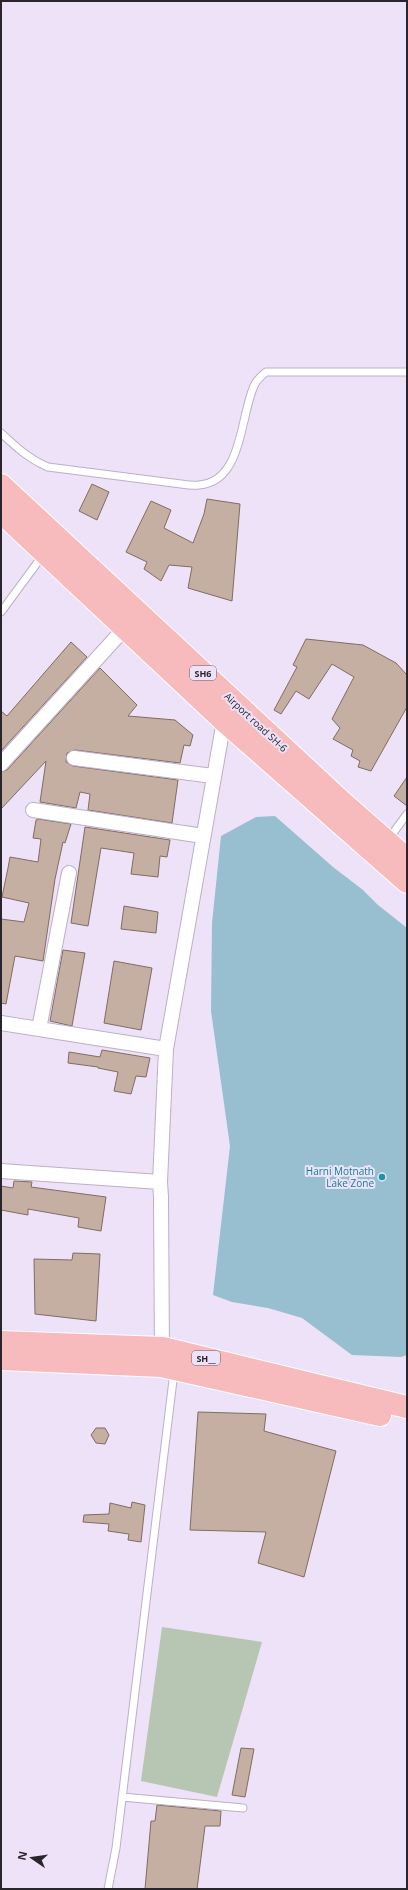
<svg xmlns="http://www.w3.org/2000/svg" width="408" height="1890" font-family="'Open Sans',sans-serif">
<style>
.green{fill:#b7c6b3}
.water{fill:#97bfcf}
.building{fill:#c5afa2;stroke:#816c61}
.lines{fill:none;stroke-linecap:round;stroke-linejoin:round}
.service-casing{stroke:#bbb0c5;stroke-width:9}
.minor-casing{stroke:#bbb0c5;stroke-width:16}
.primary-casing{stroke:#fff;stroke-width:24}
.service{stroke:#fff;stroke-width:7}
.minor{stroke:#fff;stroke-width:14}
.primary{stroke:#f7bbbe;stroke-width:22}
.culture-dot{fill:#0f9aa8;stroke:#ede2f8;stroke-width:1.5}
.labels{text-anchor:middle;dominant-baseline:central;stroke-width:4;stroke-linejoin:round;paint-order:stroke}
.shield{fill:#ede2f8;stroke:#645e6a;stroke-width:1}
.shield-label{font-size:9px;font-weight:bold;fill:#29252d}
.street-label{font-size:10px;fill:#29252d;stroke:#ede2f8}
.culture-label{font-size:10px;fill:#0d838f;stroke:#ede2f8;text-anchor:end}
</style>
<rect width="100%" height="100%" fill="#ede2f8"/>
<path class="green" d="M162,1627L262,1642L217,1797L141,1781Z"/>
<path class="water" d="M275,816L333,867L363,890L378,905L407,928V1355L401,1357L352,1355L302,1318L268,1308L232,1302L213,1295L230,1146L211,1011L212,923L221,836L256,817Z"/>
<path class="building" d="M92,484L109,492L97,520L79,511Z
M207,499L240,504L232,601L188,588L192,567L169,565L161,581L144,569L147,562L126,552L151,501L171,510L164,528L193,543L204,514Z
M306,639L363,645L396,663L407,675V707L371,771L358,767L360,761L351,756L353,750L333,739L340,728L332,719L354,677L332,664L309,699L296,691L281,714L274,710L297,667L293,665Z
M71,642L87,657L1,751V711L7,716Z
M100,668L137,705L128,716L175,720L193,735L190,746L184,745L180,763L75,750L67,753L66,762L73,766L178,780L172,823L88,810L90,794L80,792L76,808L40,802L46,761L1,809V772L7,770Z
M407,777V806L394,796Z
M38,819L71,824L65,843L63,842L55,879L43,961L15,956L6,1004L1,1003V919L24,922L29,903L2,897L8,868L10,857L38,862L41,839L33,838L36,820Z
M85,827L170,840L167,857L160,856L158,877L131,874L134,853L101,848L88,926L71,923Z
M124,906L158,912L156,933L121,929Z
M63,950L85,953L72,1026L50,1021Z
M114,961L152,968L141,1030L104,1023Z
M102,1050L150,1058L146,1077L136,1076L131,1094L114,1091L118,1072L98,1068V1067L68,1063L69,1052L100,1057Z
M14,1181L32,1182L31,1187L106,1197L101,1231L78,1227L79,1218L28,1209V1215L1,1210V1186L13,1188Z
M73,1253L100,1254L96,1321L35,1314L34,1259L72,1260Z
M198,1412L266,1414L264,1431L336,1451L304,1577L258,1563L266,1532L190,1530Z
M96,1428H105L109,1435L105,1444L96,1443L91,1435Z
M132,1502L145,1505L141,1542L128,1540L129,1534L108,1531L109,1524L83,1522L84,1515L109,1514L110,1503L131,1508Z
M241,1748L254,1749L245,1797L232,1795Z
M157,1805L221,1811L220,1826H205L197,1889H145L151,1821H155Z"/>
<g class="lines">
<defs>
<path id="service" d="M1,433C16,447 29,459 48,467L181,484C187,485 193,486 199,485C243,482 240,416 254,386C256,381 261,376 266,372H407
M1,612L43,555
M388,840L407,814
M122,1797L243,1808
M108,1889L116,1848L174,1372"/>
<path id="minor" d="M74,758L213,776
M1,764L124,629
M33,810L203,836
M1,1023L166,1049L225,715
M39,1029L69,873
M1,1171L160,1182L161,1197L162,1356
M160,1182L166,1049"/>
<path id="primary" d="M1,485L342,802L407,859
M1,512L224,721L407,882
M1,1342L163,1348L407,1407
M1,1359L161,1366L380,1415"/>
</defs>
<use href="#service" class="service-casing"/>
<use href="#minor" class="minor-casing"/>
<use href="#primary" class="primary-casing"/>
<use href="#service" class="service"/>
<use href="#minor" class="minor"/>
<use href="#primary" class="primary"/>
</g>
<circle class="culture-dot" cx="382" cy="1177" r="4"/>
<g class="labels">
<g class="shield">
<rect x="190" y="666" width="26" height="14" rx="3"/>
<rect x="192" y="1351" width="28" height="14" rx="3"/>
</g>
<g class="shield-label">
<text x="203" y="673">SH6</text>
<text x="206" y="1358">SH__</text>
</g>
<g class="street-label">
<text transform="translate(256 722) rotate(43)">Airport road SH-6</text>
</g>
<g class="culture-label">
<text x="374" y="1171">Harni Motnath<tspan x="374" dy="12">Lake Zone</tspan></text>
</g>
</g>
<rect width="408" height="1890" fill="none" stroke="#29252d" stroke-width="4"/>
<g transform="translate(32 1858) rotate(283)" stroke="#ede2f8" stroke-width="3" paint-order="stroke">
<path d="M0-3L7 15L0 10L-7 15Z" fill="#29252d"/>
<text y="-6" font-size="11" font-weight="bold" text-anchor="middle" fill="#29252d">N</text>
</g>
</svg>
